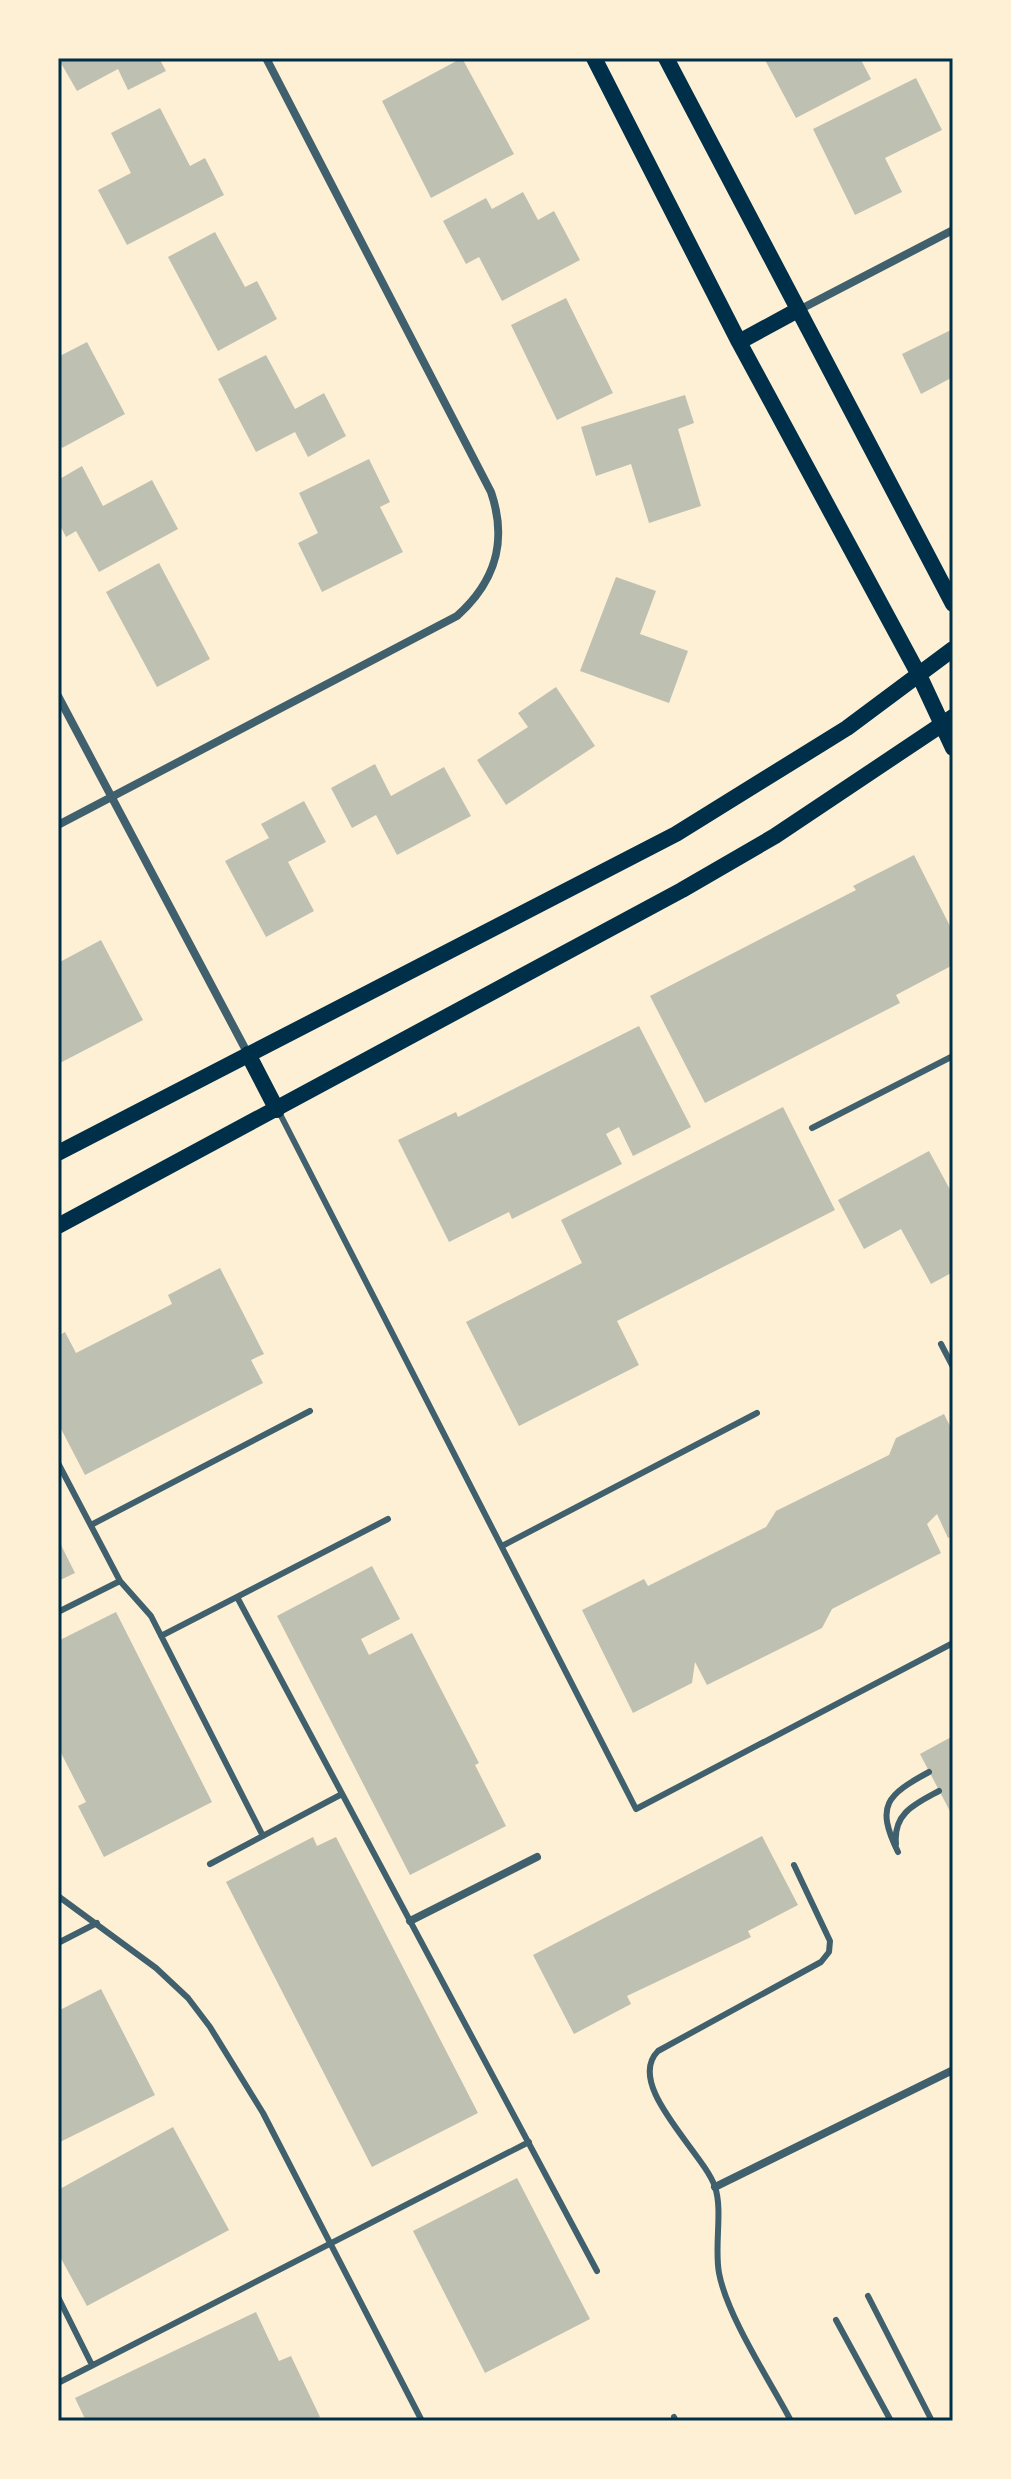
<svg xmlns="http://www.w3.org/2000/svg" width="1011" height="2479" font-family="'Work Sans',sans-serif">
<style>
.building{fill:#bec0b2}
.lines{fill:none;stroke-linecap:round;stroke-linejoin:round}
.service{stroke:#3f606c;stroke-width:6}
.minor{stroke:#3f606c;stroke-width:8}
.secondary{stroke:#003049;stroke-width:16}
.neatline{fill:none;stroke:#003049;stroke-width:3}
</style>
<rect width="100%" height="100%" fill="#fdf0d5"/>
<path class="building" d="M58,58H159L166,71L128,90L118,69L77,91Z
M462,58L514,154L431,198L382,101Z
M764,58H860L871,79L796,118Z
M916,78L942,130L885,158L902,192L855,215L813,129Z
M160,108L190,166L205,158L224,195L127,245L98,190L131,173L111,133Z
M523,192L538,220L554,211L580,260L502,301L479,257L466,264L443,221L486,198L492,209Z
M215,232L245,287L257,281L277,319L218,351L168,257Z
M566,298L613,393L557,420L511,325Z
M953,329V377L921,394L902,354Z
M87,342L125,414L62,448L58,441V357Z
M266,355L295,409L324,393L346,436L308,457L295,432L256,452L218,379Z
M685,395L694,423L678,429L701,506L649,523L631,464L596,476L581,427Z
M369,459L390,502L380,507L403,552L322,592L298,543L318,533L299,493Z
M82,466L103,506L152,480L178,529L99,572L76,531L66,537L58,521V480Z
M159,563L210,659L157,687L106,592Z
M616,577L656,591L640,634L688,651L669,703L580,671Z
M556,687L595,746L506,805L477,760L528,727L518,713Z
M375,764L391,796L444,767L471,816L397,855L376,815L352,828L331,788Z
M304,801L326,842L288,862L314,911L266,937L225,861L269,838L261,824Z
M914,855L953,932V965L896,995L900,1003L705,1103L650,996L856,890L853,886Z
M101,940L143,1020L58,1064V963Z
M639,1026L691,1127L633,1156L619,1127L606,1134L622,1164L512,1219L509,1212L449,1242L398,1140L456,1112L458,1117Z
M783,1107L835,1210L617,1321L639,1365L519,1426L466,1322L582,1263L561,1220Z
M929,1151L953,1195V1272L931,1284L901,1229L864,1249L838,1200Z
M220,1268L264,1354L251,1360L263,1383L85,1475L58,1423V1336L65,1332L76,1353L172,1304L168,1295Z
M944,1414L953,1432V1536L948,1538L937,1514L927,1524L941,1553L832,1609L822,1628L707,1685L695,1662L692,1683L633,1713L582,1610L644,1579L648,1586L766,1527L776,1511L889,1455L896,1438Z
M58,1539L75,1573L58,1581Z
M372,1566L400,1619L361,1639L369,1655L412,1633L479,1763L475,1765L506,1826L410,1875L277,1616Z
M116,1612L212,1802L104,1857L78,1806L86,1802L58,1747V1641Z
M953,1736V1817L920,1754Z
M762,1836L798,1905L748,1931L751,1937L627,1996L631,2004L574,2034L533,1955Z
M313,1837L317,1846L336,1837L478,2113L372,2167L226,1882Z
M101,1989L155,2095L58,2143V2011Z
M173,2127L229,2230L87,2306L58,2253V2190Z
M517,2178L590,2319L485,2373L413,2231Z
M256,2312L279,2361L291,2356L320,2417L312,2421H86L75,2398Z"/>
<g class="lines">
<path class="service" d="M279,1112L636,1809L953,1643
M812,1128L953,1056
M941,1344L953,1367
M58,1463L120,1581L58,1612
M91,1525L310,1411
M502,1546L757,1413
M120,1581L151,1616L263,1836
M237,1597L597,2271
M161,1636L388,1519
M896,1844C893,1813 915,1804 939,1791
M898,1852C875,1805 887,1795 929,1772
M210,1864L342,1794
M58,1896L156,1968L188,1998L210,2027L263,2113L422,2421
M58,1943L97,1923
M868,2296L932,2421
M58,2297L92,2365
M836,2320L891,2421
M58,2383L529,2142
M674,2417L676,2421
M791,2421C770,2381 727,2316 719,2273C714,2247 723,2210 715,2187C704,2153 624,2085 658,2051L821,1962L829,1952L830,1941L794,1865"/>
<path class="minor" d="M797,311L953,230
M58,696L248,1054
M58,825L457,616C495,582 508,542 491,492L266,58
M410,1921L537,1857
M715,2187L953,2070"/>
<path class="secondary" d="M594,58L739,342L919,675L953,748
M666,58L953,604
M739,342L796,311
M248,1054L277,1110
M58,1153L676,834L847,728L953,649
M58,1226L682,890L775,836L953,717"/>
</g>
<rect width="1011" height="2479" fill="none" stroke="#fdf0d5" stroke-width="120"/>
<rect x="60" y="60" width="891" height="2359" class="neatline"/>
</svg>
